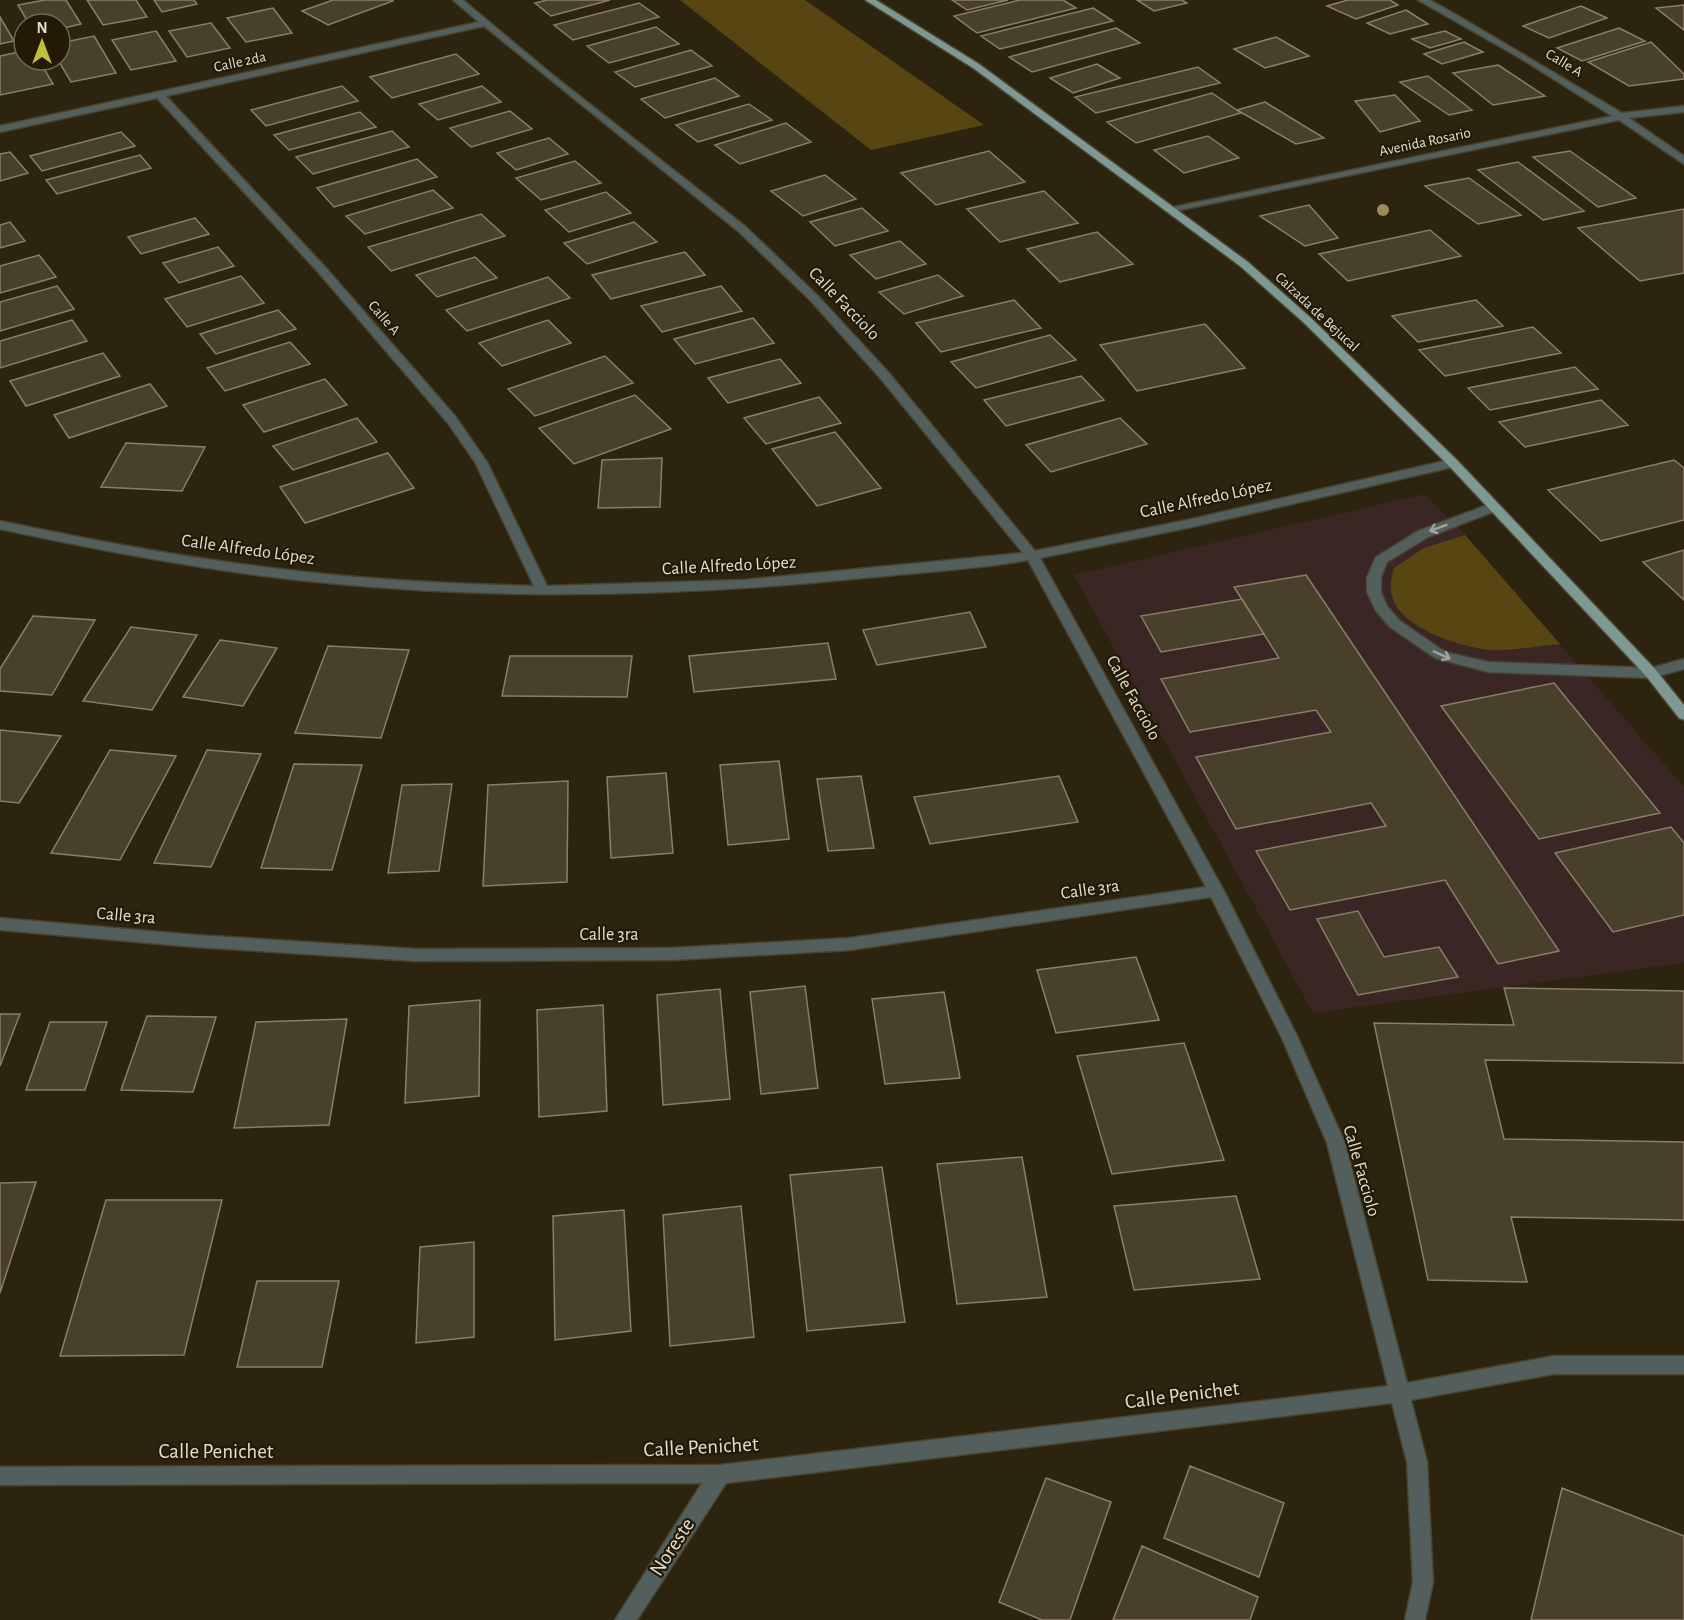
<svg xmlns="http://www.w3.org/2000/svg" width="1684" height="1620" font-family="'Alegreya Sans',sans-serif">
<style>
.medical{fill:#3a2625}
.green{fill:#584612}
.building{fill:#49402b;stroke:#897f68;stroke-width:1.5}
.lines{fill:none;stroke-linecap:round;stroke-linejoin:round}
.minor-casing{stroke:#49422e;stroke-width:3}
.major-casing{stroke:#49422e;stroke-width:3}
.minor{fill:#525f5c;fill-rule:evenodd}
.major{fill:#7e9893;fill-rule:evenodd}
.tree{fill:#9d8b5c}
.oneway{stroke:#a1a49c}
.labels{text-anchor:middle;dominant-baseline:central;stroke-width:4.5;stroke-linejoin:round;paint-order:stroke}
.far-street-label{font-size:15px;fill:#e2ddd0;stroke:#221a05}
.street-label{font-size:18px;fill:#e2ddd0;stroke:#221a05}
.near-street-label{font-size:21px;fill:#e2ddd0;stroke:#221a05}
</style>
<rect width="100%" height="100%" fill="#2c240f"/>
<path class="medical" d="M1425,494L1465,535L1684,787V963L1313,1013L1074,575Z"/>
<path class="green" d="M680,0H805L984,125L871,150Z
M1465,535L1560,644C1539,646 1517,650 1496,650C1467,650 1402,629 1393,599C1389,588 1391,579 1394,568L1424,548Z"/>
<path class="building" d="M45,0H66L81,24L60,29V24H29L18,5Z
M87,0H136L147,17L103,25Z
M154,0H194L197,4L162,12Z
M333,0H391L393,1L328,25L302,11Z
M547,0H610L551,16L535,3Z
M952,0H1008L967,10Z
M1020,0H1063L1076,8L977,33L954,16Z
M1137,0H1182L1187,3L1154,11Z
M1348,0H1390L1398,5L1356,19L1327,6Z
M639,3L659,17L573,40L554,25Z
M1684,5V30L1656,8Z
M1581,6L1607,18L1549,38L1523,26Z
M273,8L292,33L246,42L227,18Z
M1093,8L1113,21L1000,49L981,36Z
M1406,10L1428,24L1390,34L1367,23Z
M0,17L14,41L0,44Z
M211,23L230,48L187,57L169,31Z
M656,27L679,44L609,63L587,46Z
M1116,28L1140,43L1032,72L1009,57Z
M1619,28L1645,41L1582,61L1557,48Z
M156,31L176,61L131,70L112,40Z
M1445,31L1461,39L1430,48L1412,39Z
M94,36L116,73L71,82L58,60H60V43Z
M1276,37L1309,56L1265,68L1234,49Z
M1464,42L1483,52L1442,64L1424,54Z
M1651,42L1684,74V79L1629,86L1588,62Z
M691,50L712,66L635,87L615,72Z
M24,51V60H39L53,84L0,95V56Z
M456,54L479,74L392,98L370,77Z
M1097,64L1120,78L1073,93L1050,78Z
M1498,65L1545,96L1493,105L1453,73Z
M1198,67L1220,83L1096,113L1075,97Z
M1428,76L1472,110L1449,115L1400,82Z
M715,78L739,96L665,118L641,99Z
M342,86L358,101L266,126L251,110Z
M482,86L501,102L438,120L419,104Z
M1212,93L1241,113L1136,143L1107,122Z
M1395,95L1420,121L1380,132L1355,101Z
M1265,102L1324,138L1296,144L1237,110Z
M749,104L772,120L698,142L676,125Z
M510,111L532,129L471,147L450,128Z
M360,112L376,127L289,150L274,135Z
M786,123L811,142L740,164L715,145Z
M392,131L409,147L313,174L296,157Z
M121,132L135,146L42,171L30,156Z
M1208,136L1239,158L1184,173L1154,150Z
M549,138L568,154L516,170L497,153Z
M989,151L1025,182L936,205L901,173Z
M1570,151L1636,198L1598,207L1533,157Z
M10,152L28,173L0,181V154Z
M140,155L151,168L57,194L46,180Z
M417,159L437,177L334,207L317,188Z
M575,161L601,183L541,200L516,178Z
M1518,162L1584,211L1543,220L1478,170Z
M825,175L856,199L803,216L771,191Z
M1469,178L1521,215L1478,224L1425,186Z
M433,190L453,208L365,234L346,216Z
M1044,191L1078,223L1000,242L967,209Z
M606,192L631,213L569,232L545,210Z
M1309,205L1338,238L1305,246L1260,216Z
M862,208L888,231L835,246L810,222Z
M1684,209V273L1640,281L1578,228Z
M481,214L505,236L391,271L368,247Z
M195,218L209,234L141,254L128,237Z
M10,222L25,241L0,248V225Z
M634,222L657,242L587,264L564,243Z
M1430,230L1461,256L1348,281L1319,254Z
M1097,232L1133,264L1060,282L1027,249Z
M900,241L926,264L876,279L850,255Z
M218,247L234,266L179,283L163,263Z
M685,252L705,275L611,299L592,275Z
M39,255L56,277L0,293V266Z
M475,257L497,278L437,297L416,275Z
M938,275L963,296L904,314L879,292Z
M241,276L264,303L187,327L165,299Z
M548,277L570,298L467,331L446,310Z
M57,286L74,309L0,331V302Z
M721,286L742,311L662,332L641,306Z
M1014,300L1041,328L941,352L916,323Z
M1476,300L1503,326L1418,342L1392,316Z
M278,310L296,329L216,354L200,334Z
M753,318L774,343L695,364L674,339Z
M72,320L87,341L0,368V341Z
M548,320L571,343L502,366L479,343Z
M1205,324L1245,368L1137,391L1100,345Z
M1533,327L1561,353L1445,376L1419,350Z
M1050,335L1076,360L976,388L951,362Z
M290,342L310,364L225,391L207,368Z
M103,353L120,376L26,406L10,381Z
M605,356L633,383L535,416L508,389Z
M780,359L801,383L728,403L708,378Z
M1575,367L1598,389L1490,410L1468,388Z
M1081,376L1104,400L1006,426L984,400Z
M325,379L347,405L264,432L243,405Z
M150,384L167,406L69,438L54,415Z
M635,395L671,429L574,464L539,428Z
M819,397L841,423L766,444L744,418Z
M1601,400L1628,425L1525,447L1499,422Z
M357,418L377,442L293,470L273,446Z
M1120,418L1147,444L1051,472L1026,445Z
M835,432L881,488L817,506L772,449Z
M126,443L205,447L182,491L101,487Z
M388,453L414,488L305,523L280,487Z
M662,458L660,507L598,508L602,460Z
M1674,460L1684,468V520L1601,541L1548,490Z
M1684,550V600L1643,562Z
M1306,575L1559,951L1498,964L1445,880L1290,910L1256,851L1386,826L1371,803L1236,829L1196,757L1331,732L1316,710L1190,732L1161,679L1279,658L1234,587Z
M1242,599L1264,634L1161,652L1141,616Z
M970,612L986,647L877,665L863,630Z
M33,616L95,620L52,695L0,691V669Z
M131,627L197,635L152,710L83,701Z
M220,640L277,648L243,706L183,697Z
M828,643L836,679L694,692L689,656Z
M328,646L409,650L381,738L295,733Z
M510,656H632L627,697L502,696Z
M1554,683L1660,813L1539,839L1441,706Z
M0,730L61,736L19,803L0,801Z
M110,750L176,756L120,860L51,853Z
M207,750L261,754L211,867L154,863Z
M779,761L789,839L728,845L720,765Z
M294,764L362,765L332,870L261,868Z
M666,773L673,853L611,858L607,777Z
M861,776L874,848L828,851L817,779Z
M1059,776L1078,822L930,844L914,797Z
M568,781L567,882L483,886L488,785Z
M452,784L439,871L388,873L402,785Z
M1671,827L1684,843V915L1613,932L1555,853Z
M1358,911L1384,957L1439,947L1458,977L1358,995L1317,919Z
M1136,957L1159,1020L1056,1033L1037,970Z
M805,986L818,1088L761,1094L750,992Z
M1504,988L1684,991V1063L1485,1060L1504,1139L1684,1142V1220L1511,1217L1527,1282L1428,1280L1374,1023L1514,1025Z
M720,989L730,1099L663,1105L657,995Z
M944,992L960,1078L885,1084L872,999Z
M480,1000L479,1096L405,1103L409,1006Z
M603,1005L607,1111L539,1117L537,1010Z
M0,1014H20L0,1066Z
M147,1016L216,1017L193,1092L121,1090Z
M347,1019L329,1125L234,1128L256,1022Z
M50,1022H107L85,1090H26Z
M1184,1043L1224,1160L1112,1174L1077,1056Z
M1022,1157L1047,1297L957,1304L937,1164Z
M882,1167L905,1322L807,1331L790,1175Z
M36,1182L0,1293V1183Z
M1236,1196L1260,1279L1134,1290L1114,1206Z
M106,1200H222L184,1355L60,1356Z
M741,1206L754,1337L670,1346L663,1215Z
M624,1210L631,1331L555,1340L553,1216Z
M474,1242V1337L416,1343L420,1247Z
M257,1281H339L322,1367H237Z
M1190,1466L1284,1503L1259,1577L1164,1538Z
M1046,1478L1111,1502L1070,1620H1042L999,1602Z
M1562,1488L1684,1536V1620H1531Z
M1142,1546L1258,1597L1250,1620H1113Z"/>
<g class="lines">
<defs>
<path id="minor" d="M453,0H463L549,72L746,227L818,296L889,373L1035,551L1192,519L1453,459L1459,463L1453,467L1192,527L1040,558L1224,891L1297,1036L1345,1143L1407,1383L1554,1356H1684V1374H1554L1411,1400L1427,1462L1433,1582L1425,1620H1405L1413,1582L1407,1462L1392,1403L726,1483L637,1620H615L702,1483L0,1485V1467L720,1465L1388,1386L1327,1143L1281,1036L1211,897L850,950L672,960L416,961L195,947L0,930V918L195,935L416,949L672,948L850,938L1206,887L1028,560C976,569 924,572 873,577C691,596 510,601 328,583C218,573 108,552 0,529V521C95,541 191,559 288,570C370,580 452,584 534,586L475,462L447,422L318,272L157,98L0,132V126L479,22ZM484,26L738,231L810,300L881,379L1023,553L743,580L547,586L487,462L455,416L326,268L166,96Z
M1418,0H1430L1460,17L1622,113L1684,106V112L1629,118L1684,156V164L1619,120L1170,212L1169,210L1174,207L1612,116L1520,58Z
M1493,503L1498,504V510L1428,537L1387,562L1381,577V592L1387,606L1400,621L1445,652L1488,662L1651,668L1684,659V669L1651,678L1488,672L1435,658L1390,627L1376,611L1367,592V577L1376,557L1418,531Z"/>
<path id="major" d="M865,0H876L979,64L1248,262L1311,318L1457,460L1656,670L1684,705V720L1679,718L1646,676L1449,466L1303,322L1240,266L973,68Z"/>
</defs>
<use href="#minor" class="minor-casing"/>
<use href="#major" class="major-casing"/>
<use href="#minor" class="minor"/>
<use href="#major" class="major"/>
</g>
<circle class="tree" cx="1383" cy="210" r="6"/>
<defs><path id="oneway-shaft" d="M-6 0H5M1.5-3L5.5 0L1.5 3" fill="none" stroke-width="1.6" stroke-linecap="round" stroke-linejoin="round" transform="scale(1.5)"/></defs>
<g class="oneway">
<use href="#oneway-shaft" transform="translate(1438 528) rotate(160)"/>
<use href="#oneway-shaft" transform="translate(1442 655) rotate(24)"/>
</g>
<g class="labels">
<g class="far-street-label">
<text transform="translate(240 62) rotate(-12)">Calle 2da</text>
<text transform="translate(1564 63) rotate(31)">Calle A</text>
<text transform="translate(1425 142) rotate(-12)">Avenida Rosario</text>
<text transform="translate(1317 312) rotate(43)">Calzada de Bejucal</text>
<text transform="translate(384 318) rotate(49)">Calle A</text>
</g>
<g class="street-label">
<text transform="translate(844 304) rotate(46)">Calle Facciolo</text>
<text transform="translate(1206 499) rotate(-12)">Calle Alfredo López</text>
<text transform="translate(248 550) rotate(8)">Calle Alfredo López</text>
<text transform="translate(729 566) rotate(-3)">Calle Alfredo López</text>
<text transform="translate(1133 698) rotate(61)">Calle Facciolo</text>
<text transform="translate(1090 890) rotate(-8)">Calle 3ra</text>
<text transform="translate(126 916) rotate(5)">Calle 3ra</text>
<text x="609" y="935">Calle 3ra</text>
<text transform="translate(1361 1171) rotate(74)">Calle Facciolo</text>
</g>
<g class="near-street-label">
<text transform="translate(1182 1395) rotate(-7)">Calle Penichet</text>
<text transform="translate(701 1447) rotate(-3)">Calle Penichet</text>
<text x="216" y="1451">Calle Penichet</text>
<text transform="translate(672 1547) rotate(-57)">Noreste</text>
</g>
</g>
<g transform="translate(42 42)"><circle r="28" fill="#221a05" stroke="#6f6856" stroke-width="1.5"/>
<path d="M0-4.5L10 22L0 15L-10 22Z" fill="#c1bd40"/>
<text y="-9" font-size="16" font-weight="bold" text-anchor="middle" fill="#e2ddd0">N</text>
</g>
</svg>
